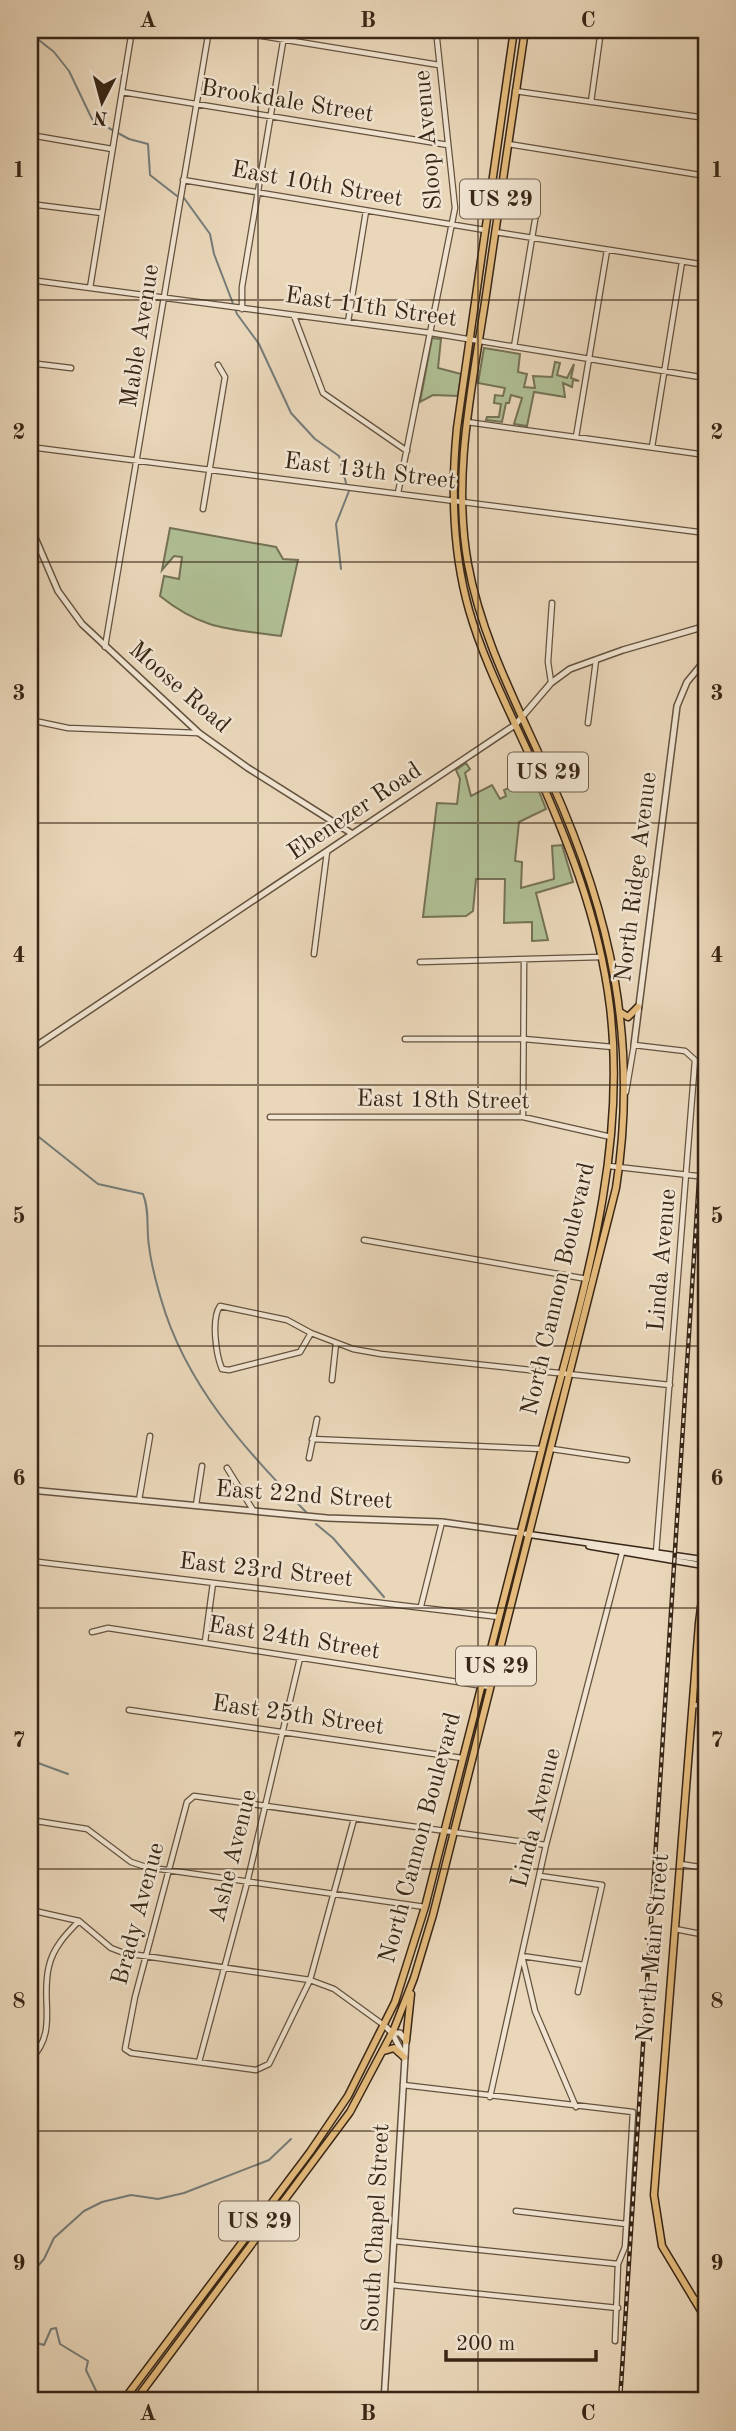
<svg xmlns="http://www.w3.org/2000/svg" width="736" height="2431" font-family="'Old Standard TT',serif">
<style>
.green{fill:#b0bf95;stroke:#747256;stroke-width:2}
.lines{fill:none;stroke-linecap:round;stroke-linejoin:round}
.stream{stroke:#757c79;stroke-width:2}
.minor-casing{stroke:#64523f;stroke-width:7}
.tertiary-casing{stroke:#64523f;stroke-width:8}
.secondary-casing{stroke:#382616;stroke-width:8}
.primary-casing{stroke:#382616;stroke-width:9}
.minor{stroke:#f1e5d2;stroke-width:4.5}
.tertiary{stroke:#f1e5d2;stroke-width:5}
.secondary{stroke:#f1e5d2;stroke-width:5}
.primary{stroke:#e5bc7d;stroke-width:6}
.rail-casing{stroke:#382616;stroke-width:4.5}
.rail{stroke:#f1e5d2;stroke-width:2;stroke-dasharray:5;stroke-linecap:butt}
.grid{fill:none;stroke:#382616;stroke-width:2;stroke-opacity:0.55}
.labels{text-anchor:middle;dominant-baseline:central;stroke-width:5;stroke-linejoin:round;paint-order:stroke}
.shield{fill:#f1e5d2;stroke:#705f4e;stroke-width:2}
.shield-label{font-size:23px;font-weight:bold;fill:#382616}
.street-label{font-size:24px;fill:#382616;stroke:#f1e5d2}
.neatline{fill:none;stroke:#382616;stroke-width:2.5}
.grid-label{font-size:23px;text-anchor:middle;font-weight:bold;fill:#382616}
</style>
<rect width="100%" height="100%" fill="#ead7ba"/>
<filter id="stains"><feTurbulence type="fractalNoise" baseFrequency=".00286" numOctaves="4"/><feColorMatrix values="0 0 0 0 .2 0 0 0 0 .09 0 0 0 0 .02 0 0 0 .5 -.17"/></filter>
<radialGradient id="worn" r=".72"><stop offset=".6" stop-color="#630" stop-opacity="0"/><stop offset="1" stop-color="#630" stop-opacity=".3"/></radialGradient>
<path class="green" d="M432,338L441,339L438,368L461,374L458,396L433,395L420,402Z
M484,348L520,354L518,372L527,374L524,387L535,388L533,376L552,377L555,362L560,363L557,375L567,378L574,364L571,378L579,381L573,380L572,387L563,383L565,397L534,392L527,426L514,424L522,398L511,395L509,403H506L502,422L486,420L487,417H499L501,404L494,403L495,395L503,396L505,388L478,383Z
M170,528L276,547L283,559L298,560L281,636C230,629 202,630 160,596L164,576L179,579L182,557L174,556L162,570Z
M466,763L470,769L465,773L471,796L492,785L500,799L506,796L504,790L521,783L516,769L528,764L546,809L519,822L515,861L522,862L521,888L554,879L552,846L562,845L573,882L536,893L548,940L532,941V922L504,923L505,879H476L473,911L466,916L423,917L437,803L457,804L460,779L456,770Z"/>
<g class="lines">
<path class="stream" d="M30,33L54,52L69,71L92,119L129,139L148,144L150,175L177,196
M184,198L210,234L214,254L237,314L259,344L291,413L315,439L339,456L346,483
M341,569L336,524L349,491
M30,1130L98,1184L143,1194C150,1211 146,1228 149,1246C151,1263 156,1282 161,1299C186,1386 245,1449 306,1512
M316,1524L333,1538L384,1597
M30,1760L68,1774
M30,2275L44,2259L54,2238L84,2211L102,2202L131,2195L158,2199L184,2193L269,2160L291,2139
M30,2332L36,2333L37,2343L44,2345L51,2329L56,2328L60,2344L88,2361L86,2370L101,2401"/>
<defs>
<path id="minor" d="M226,30L439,65
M515,91L706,118
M122,92L448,145
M591,102L601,30
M30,135L112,149
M508,144L706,176
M183,180L485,230
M30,204L102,213
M495,232L706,265
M30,280L431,333L706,378
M90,288L132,30
M242,309V287L285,30
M294,316L323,393L407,451
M348,322L366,211
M514,347L537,208
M30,363L71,368
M467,422L706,455
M576,437L607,250
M30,447L706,533
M652,447L682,262
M398,493L455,208L436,30
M203,509L225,377L218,365
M700,627L706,591
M105,647L209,30
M551,682L548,662L552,603
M30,720L68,728L198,733
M588,723L596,660
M314,954L327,852
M420,962L601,957
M405,1039H524L613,1047
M626,1092L634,1045L685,1051L695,1060L656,1553
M270,1117H523L611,1137
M523,1117L524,961
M609,1166L706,1177
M364,1240L587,1279
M220,1306L287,1320L311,1333L300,1352L229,1370L222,1369C216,1355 211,1319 220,1306Z
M311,1333L353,1349L381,1354L670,1385
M332,1380L336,1343
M312,1439L542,1449
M552,1449L627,1460
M309,1458L317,1419
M227,1468L253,1510
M139,1500L150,1436
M196,1505L202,1466
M30,1561L499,1617
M421,1606L442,1522
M92,1632L108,1628L490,1687
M205,1642L213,1583
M693,1705L706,1706
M129,1710L462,1758
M354,1819L310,1980L269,2064L256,2070L131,2053L125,2049L135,1997L187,1802L194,1796L546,1845
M30,1820L87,1829L131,1862L146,1867L425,1907
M680,1864L706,1868
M540,1876L602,1885L578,1992
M30,1910L79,1921L111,1948L124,1953L310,1980L334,1989L385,2026
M675,1929L706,1935
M30,2060C59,2031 40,2001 49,1966C53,1948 66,1934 79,1921
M199,2062L247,1883L300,1658
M403,2085L633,2112L625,2247L618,2264L615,2341
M490,2097L546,1845L623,1549
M576,2107L535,2011L522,1956L584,1965
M516,2211L626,2224
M394,2241L618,2264
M392,2285L618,2308
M693,2299L706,2300
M384,2398L415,2401"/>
<path id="tertiary" d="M30,526L58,591L82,624L199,733L248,768L351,833
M634,1045L677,706L687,682L706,659
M30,1050L515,725L551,683L570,669L623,650L706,626
M30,1490L327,1518L442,1522L521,1533
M385,2026L392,2033L403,2054
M384,2401L406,2041L400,2033H392"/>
<path id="secondary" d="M526,1534L706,1560
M589,1546L706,1566"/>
<path id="primary" d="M620,1012L628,1017L638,1007
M706,1568L699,1623L654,2195L662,2246L706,2319
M406,2041L411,1994
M384,2051L394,2048L404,2057
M123,2401L310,2152L348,2096L395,2002L425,1907C464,1753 503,1599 543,1445C580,1301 628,1158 610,1007C599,917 566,835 528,752C507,706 483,659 469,610C452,550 451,489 457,428L514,30
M135,2401L350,2112L394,2029L414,1978L433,1915L616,1188C639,1042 611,914 551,781C520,710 482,641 468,564C452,477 472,388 485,302C499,211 511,121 525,30"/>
</defs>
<use href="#minor" class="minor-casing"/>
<use href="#tertiary" class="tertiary-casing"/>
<use href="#secondary" class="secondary-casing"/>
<use href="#primary" class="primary-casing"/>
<use href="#minor" class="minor"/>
<use href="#tertiary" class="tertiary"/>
<use href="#secondary" class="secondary"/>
<use href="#primary" class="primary"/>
<defs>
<path id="rail" d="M620,2401L706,1071"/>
</defs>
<use href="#rail" class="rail-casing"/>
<use href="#rail" class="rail"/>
</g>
<path class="grid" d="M258,30V2401M478,30V2401M30,300H706M30,562H706M30,823H706M30,1085H706M30,1346H706M30,1608H706M30,1869H706M30,2131H706"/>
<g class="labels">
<g class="shield">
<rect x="460" y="179.5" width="80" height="39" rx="5"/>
<rect x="508" y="752.5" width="80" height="39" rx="5"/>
<rect x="456" y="1646.5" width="80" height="39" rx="5"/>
<rect x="219" y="2201.5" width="80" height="39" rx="5"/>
</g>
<g class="shield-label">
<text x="500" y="199">US 29</text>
<text x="548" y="772">US 29</text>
<text x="496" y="1666">US 29</text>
<text x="259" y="2221">US 29</text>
</g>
<g class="street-label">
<text transform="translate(287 102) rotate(9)">Brookdale Street</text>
<text transform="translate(429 140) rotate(-95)">Sloop Avenue</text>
<text transform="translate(317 185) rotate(10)">East 10th Street</text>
<text transform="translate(371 308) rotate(8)">East 11th Street</text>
<text transform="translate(141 336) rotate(-81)">Mable Avenue</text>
<text transform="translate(370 472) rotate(7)">East 13th Street</text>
<text transform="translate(179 688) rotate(41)">Moose Road</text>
<text transform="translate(355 812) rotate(-34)">Ebenezer Road</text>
<text transform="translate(637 877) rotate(-83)">North Ridge Avenue</text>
<text transform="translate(443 1101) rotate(1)">East 18th Street</text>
<text transform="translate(663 1260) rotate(-85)">Linda Avenue</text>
<text transform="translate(559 1289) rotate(-77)">North Cannon Boulevard</text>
<text transform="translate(304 1496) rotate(4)">East 22nd Street</text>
<text transform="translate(266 1571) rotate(6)">East 23rd Street</text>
<text transform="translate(294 1639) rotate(9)">East 24th Street</text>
<text transform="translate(298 1716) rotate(8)">East 25th Street</text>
<text transform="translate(537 1818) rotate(-76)">Linda Avenue</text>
<text transform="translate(421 1838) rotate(-75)">North Cannon Boulevard</text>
<text transform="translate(234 1856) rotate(-76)">Ashe Avenue</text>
<text transform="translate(139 1914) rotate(-75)">Brady Avenue</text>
<text transform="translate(654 1948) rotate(-85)">North Main Street</text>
<text transform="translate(377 2228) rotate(-87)">South Chapel Street</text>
</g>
</g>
<rect width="736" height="2431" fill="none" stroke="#ead7ba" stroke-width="77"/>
<g transform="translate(102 102) rotate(186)" stroke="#f1e5d2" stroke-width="5" paint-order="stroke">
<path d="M0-5L12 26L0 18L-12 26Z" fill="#382616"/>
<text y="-10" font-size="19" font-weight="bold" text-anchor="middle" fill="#382616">N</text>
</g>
<path d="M446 2350v10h150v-10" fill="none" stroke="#382616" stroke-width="3.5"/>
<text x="456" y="2350" font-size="21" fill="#382616" stroke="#f1e5d2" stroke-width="5" paint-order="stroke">200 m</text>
<rect x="38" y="38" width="660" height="2354" class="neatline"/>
<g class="grid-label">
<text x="148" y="27">A</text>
<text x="368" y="27">B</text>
<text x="588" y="27">C</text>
<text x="19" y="177">1</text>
<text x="717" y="177">1</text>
<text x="19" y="439">2</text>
<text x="717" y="439">2</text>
<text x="19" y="700">3</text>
<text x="717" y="700">3</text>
<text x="19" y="962">4</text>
<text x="717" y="962">4</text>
<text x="19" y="1223">5</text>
<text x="717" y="1223">5</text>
<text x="19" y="1485">6</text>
<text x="717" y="1485">6</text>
<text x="19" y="1747">7</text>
<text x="717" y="1747">7</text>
<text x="19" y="2008">8</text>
<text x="717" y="2008">8</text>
<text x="19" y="2270">9</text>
<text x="717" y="2270">9</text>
<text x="148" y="2420">A</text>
<text x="368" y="2420">B</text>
<text x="588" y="2420">C</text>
</g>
<rect width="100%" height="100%" filter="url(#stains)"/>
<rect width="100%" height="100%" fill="url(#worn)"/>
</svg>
